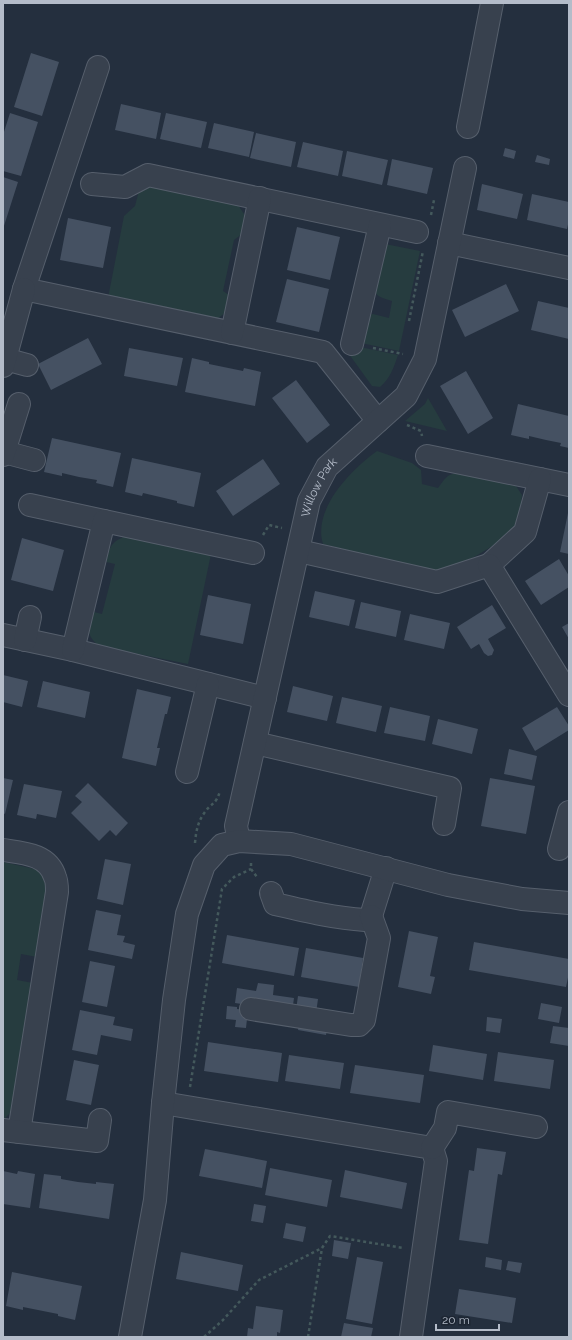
<svg xmlns="http://www.w3.org/2000/svg" width="572" height="1340" font-family="Raleway,sans-serif">
<style>
.green{fill:#263c3f}
.building{fill:#455162}
.lines{fill:none;stroke-linecap:round;stroke-linejoin:round}
.minor-casing{stroke:#565f6c;stroke-width:24}
.path{stroke:#44595c;stroke-width:2.5;stroke-dasharray:3 3;stroke-linecap:butt}
.minor{stroke:#38414e;stroke-width:22}
.labels{text-anchor:middle;dominant-baseline:central;stroke-width:3.5;stroke-linejoin:round;paint-order:stroke}
.street-label{font-size:12px;fill:#b4bcc9;stroke:#1d2633}
</style>
<rect width="100%" height="100%" fill="#242f3e"/>
<path class="green" d="M145,186L238,205L246,217L242,234L234,240L223,291L229,295L225,313L217,319L108,298L124,216L135,206L139,191Z
M385,244L420,251L399,351L361,343L369,315L373,314L389,318L392,301C384,298 377,298 373,289Z
M341,343L398,355C394,367 390,379 380,387L372,386Z
M428,398L447,431L405,421L425,404Z
M377,451L412,463L421,470L422,484L438,488C441,484 445,478 448,476C460,468 502,482 516,486L522,495L520,512L516,525L509,536L456,568L439,573L323,544C312,509 352,469 377,451Z
M126,536L211,554L188,664L99,646C84,633 89,629 94,612L102,614L115,564L106,562C110,546 111,542 126,536Z
M3,862L44,871L49,888L37,957L21,954L17,980L33,983L11,1112L3,1120Z"/>
<path class="building" d="M31,53L59,62L42,116L14,107Z
M121,104L161,113L156,139L115,130Z
M10,113L38,122L21,176L3,171V135Z
M166,113L207,122L201,148L160,139Z
M214,123L254,132L249,157L208,148Z
M256,133L296,142L291,167L250,158Z
M303,142L343,151L338,176L297,167Z
M505,148L516,151L514,159L503,156Z
M347,151L388,160L382,185L342,176Z
M537,155L550,159L549,165L535,162Z
M392,159L433,168L427,194L387,185Z
M3,177L18,182L3,229Z
M482,184L523,194L517,219L477,210Z
M532,194L569,202V220L567,229L527,220Z
M68,218L111,227L103,268L60,260Z
M297,227L340,237L330,280L287,270Z
M287,279L329,289L319,332L276,322Z
M506,284L519,311L465,337L452,310Z
M538,301L569,308V339L531,330Z
M88,338L102,364L51,390L38,364Z
M129,348L183,358L177,386L124,376Z
M192,358L209,362V364L243,371L244,368L261,372L255,406L185,392Z
M466,371L493,418L468,434L440,386Z
M296,380L330,425L307,443L272,398Z
M518,404L569,416V448L560,446L561,443L546,440L529,436V439L511,435Z
M52,438L121,453L113,487L96,483L97,480L79,477L62,473V476L44,472Z
M132,458L201,473L194,507L177,503V501L143,493L142,496L125,492Z
M263,459L280,484L233,516L216,491Z
M568,513H569V554L560,552Z
M22,538L64,550L53,591L11,580Z
M559,559L569,576V587L541,605L525,581Z
M315,591L355,600L349,626L309,617Z
M208,595L251,604L243,644L200,635Z
M361,602L401,611L396,637L355,628Z
M492,605L506,628L488,639L494,650L492,655L488,656L484,653L479,644L471,649L457,627Z
M410,614L450,623L444,649L404,640Z
M569,623V639L562,627Z
M3,675L28,681L22,707L3,702Z
M43,681L90,692L85,718L37,707Z
M293,686L333,696L327,721L287,712Z
M137,689L171,697L167,714H165L157,748H160L156,766L122,758Z
M342,697L382,706L376,732L336,723Z
M390,707L430,716L425,741L384,733Z
M557,707L569,726V730L535,751L522,728Z
M438,719L478,729L472,754L432,744Z
M509,749L537,756L532,780L504,774Z
M3,778L13,780L5,814L3,813Z
M490,778L535,786L526,834L481,826Z
M88,783L128,823L116,836L110,830L99,841L71,813L82,802L75,796Z
M24,784L62,791L56,818L37,814L36,819L17,815Z
M105,859L131,864L123,905L97,899Z
M96,910L121,915L117,935L125,936L123,942L135,945L132,959L88,950Z
M409,931L438,937L430,976L435,977L431,994L398,987Z
M227,935L299,948L294,976L222,963Z
M474,942L569,959V973L566,987L469,970Z
M306,948L363,958L359,987L301,977Z
M90,961L115,966L107,1007L82,1002Z
M258,983L274,985L273,995L294,998L292,1012L235,1003L237,988L256,991Z
M298,996L318,999L316,1013L296,1010Z
M541,1003L562,1007L559,1023L538,1019Z
M227,1006L237,1007V1009L248,1010L246,1028L235,1027L236,1020L226,1019Z
M80,1010L115,1017L113,1025L133,1029L131,1041L101,1035L97,1055L72,1050Z
M487,1017L502,1019L500,1033L486,1031Z
M300,1019L328,1024L326,1035L298,1030Z
M553,1026L569,1028V1046L550,1043Z
M208,1042L282,1053L278,1082L204,1071Z
M433,1045L487,1054L483,1080L429,1071Z
M498,1052L554,1060L550,1089L494,1081Z
M289,1055L344,1063L340,1089L285,1081Z
M74,1060L99,1065L91,1105L66,1100Z
M355,1065L424,1075L420,1103L350,1093Z
M477,1148L506,1152L502,1175L498,1174L488,1244L459,1240L469,1170L474,1171Z
M205,1149L267,1161L262,1188L199,1176Z
M270,1168L332,1180L327,1207L265,1195Z
M345,1170L407,1183L402,1209L340,1197Z
M3,1171L17,1174L18,1171L35,1174L30,1208L3,1204Z
M44,1174L61,1176V1179L78,1182L96,1184V1182L114,1184L109,1219L39,1208Z
M254,1204L266,1206L263,1223L251,1221Z
M286,1223L306,1227L303,1242L283,1238Z
M334,1240L351,1243L348,1259L332,1256Z
M181,1252L243,1265L238,1291L176,1279Z
M357,1257L383,1262L372,1324L346,1319Z
M486,1257L502,1260L501,1270L485,1267Z
M508,1261L522,1263L520,1273L506,1270Z
M12,1272L82,1286L75,1320L58,1316V1314L23,1307V1310L6,1306Z
M459,1289L516,1298L512,1323L455,1314Z
M256,1306L283,1310L280,1333L277,1332V1337H247L248,1328L253,1329Z
M344,1323L373,1328L371,1337H341Z"/>
<g class="lines">
<defs>
<g id="minor">
<path d="M98,67L24,289L323,352L378,421"/>
<path d="M468,127L492,3"/>
<path d="M92,184L125,187L148,175L417,232"/>
<path d="M449,243L569,268"/>
<path d="M232,333L260,198"/>
<path d="M352,344L380,225"/>
<path d="M5,359L27,365"/>
<path d="M3,366L24,289"/>
<path d="M4,452L34,460"/>
<path d="M3,455L19,404"/>
<path d="M427,456L569,485"/>
<path d="M30,505L104,521"/>
<path d="M299,551L437,582L489,565L525,532L540,479"/>
<path d="M489,565L569,695"/>
<path d="M3,635L73,650L265,698"/>
<path d="M25,640L30,617"/>
<path d="M73,650L104,521L253,553"/>
<path d="M255,743L450,788L444,824"/>
<path d="M187,772L208,684"/>
<path id="s1" d="M239,841L236,826L309,501L327,467L406,396L425,359L465,168"/>
<path d="M559,849L569,812"/>
<path d="M3,850C23,853 48,854 55,877C57,881 57,887 57,892L19,1132"/>
<path d="M271,893L275,904C305,911 334,918 365,920L371,916L386,868"/>
<path d="M251,1009L351,1025H359L364,1020L379,938L371,916"/>
<path d="M163,1103L432,1148L436,1161L411,1337"/>
<path d="M3,1130L97,1141L100,1120"/>
<path d="M432,1148L445,1128L448,1112L536,1127"/>
<path d="M130,1337L155,1200L163,1103L174,1000L187,914L204,865L222,845L239,841L291,844L448,885L522,899L569,903"/>
</g>
</defs>
<use href="#minor" class="minor-casing"/>
<path class="path" d="M431,215L434,200
M409,321L423,251
M373,348L403,354
M407,425L421,431L422,436
M263,535L269,525L282,528
M195,843C196,831 198,821 205,812C212,802 216,805 220,791
M251,863V869L257,877
M190,1087L222,889L234,877L251,869
M204,1337L223,1320L259,1280L322,1248L330,1236L403,1248
M308,1337L322,1248"/>
<use href="#minor" class="minor"/>
</g>
<g class="labels">
<g class="street-label">
<text stroke="none"><textPath href="#s1" startOffset="365">Willow Park</textPath></text>
</g>
</g>
<rect width="572" height="1340" fill="none" stroke="#b4bcc9" stroke-width="8"/>
<path d="M436 1324v6h63v-6" fill="none" stroke="#b4bcc9" stroke-width="2"/>
<text x="442" y="1324" font-size="12" fill="#b4bcc9" stroke="#1d2633" stroke-width="3" paint-order="stroke">20 m</text>
</svg>
